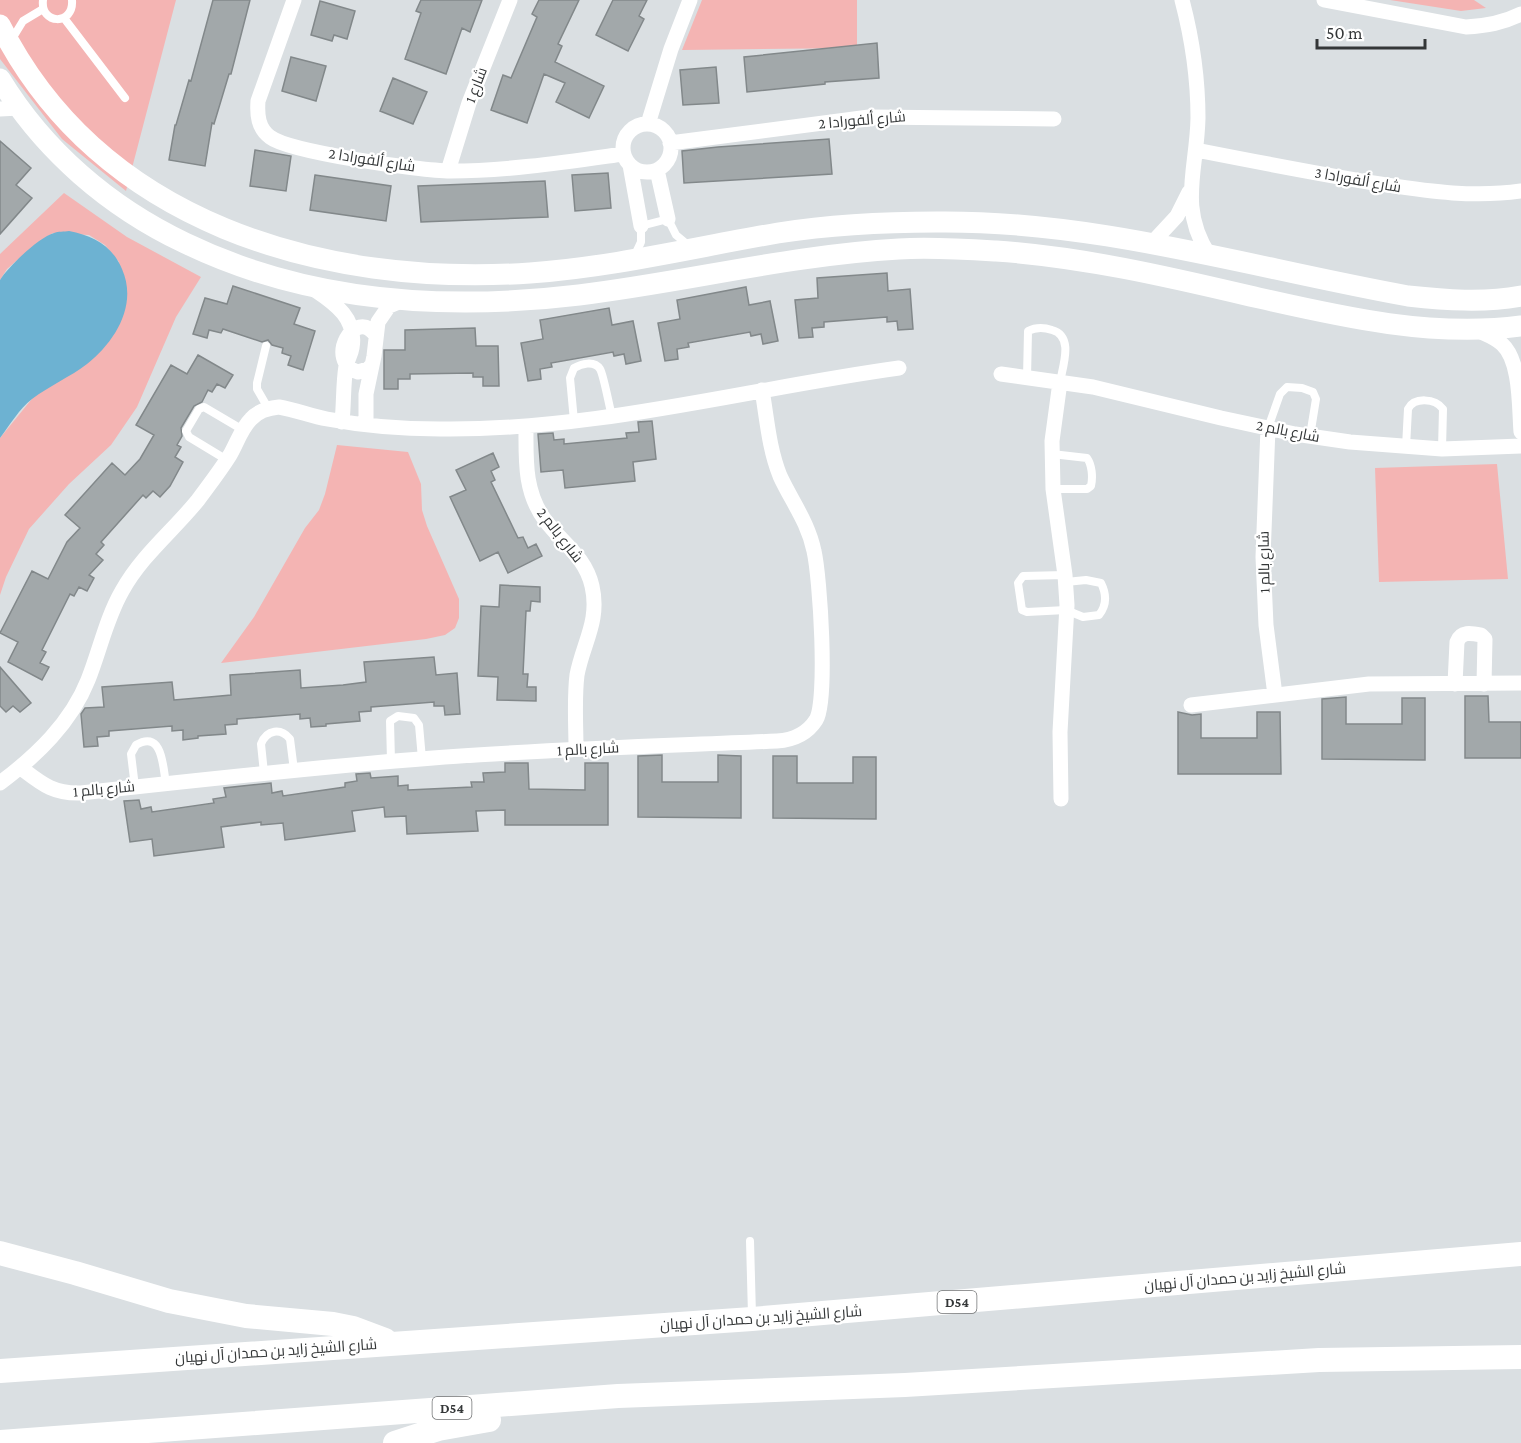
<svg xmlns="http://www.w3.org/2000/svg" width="1521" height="1443" font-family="'Crimson Pro',Cairo,serif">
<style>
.green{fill:#f4b4b3}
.water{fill:#6db2d2}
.building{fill:#a2a8aa;stroke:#82888a;stroke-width:1.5}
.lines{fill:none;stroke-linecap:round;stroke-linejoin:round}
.lane{stroke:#fff;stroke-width:8}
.street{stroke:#fff;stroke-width:15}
.secondary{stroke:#fff;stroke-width:21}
.primary{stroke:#fff;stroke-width:24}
.labels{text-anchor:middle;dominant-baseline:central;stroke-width:4.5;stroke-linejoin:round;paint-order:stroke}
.shield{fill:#fff;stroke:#717374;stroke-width:1.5}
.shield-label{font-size:14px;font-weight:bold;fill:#343738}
.street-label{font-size:15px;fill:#343738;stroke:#fff}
</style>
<rect width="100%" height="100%" fill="#dadfe2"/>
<path class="green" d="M0,0H176L126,191L62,139L0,59Z
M702,0H857V48L682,50Z
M1390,0H1474L1486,8L1461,11Z
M64,193L127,237L201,277L176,317L137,407L111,445L69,484L29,529L6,577L0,595V438L31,400L119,262L105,245L89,235L53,233L36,244L7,269L0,280V254Z
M337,445L408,452L421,484L422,510L427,526L459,599V618L455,628L445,635L426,639L221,663L254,617L305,528L319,510L325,494Z
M1497,464L1508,579L1379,582L1375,468Z"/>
<path class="water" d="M69,231C93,236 112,245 122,269C138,305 115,342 87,364C70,377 49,386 32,399C19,409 10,425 0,438V280C8,267 39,237 54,233C58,231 64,232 69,231Z"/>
<path class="building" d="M213,0H250L231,74H229L214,124L212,123L205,166L169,160L175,125H176L189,80L191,81Z
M421,0H482L470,32L462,28L446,74L405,59L421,13L416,11Z
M539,0H579L558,44L562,46L555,62L604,86L589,118L556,102L565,83L544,74L527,123L491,110L503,75L511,78L537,17L532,14Z
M613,0H647L639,16L644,19L628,51L596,35Z
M320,1L355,11L347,39L334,35L332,41L311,35Z
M877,43L879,78L825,82V84L747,92L744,57Z
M291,57L326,66L316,101L282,91Z
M716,67L719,103L683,105L680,70Z
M393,78L427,92L413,124L380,111Z
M829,139L832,174L684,183L682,151L718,147Z
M0,141L31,168L16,185L32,198L0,234Z
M255,150L291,156L286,191L250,186Z
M608,173L611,208L575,211L572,175Z
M315,175L391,186L386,221L310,210Z
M545,181L548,217L421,222L418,186Z
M887,273L888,291L910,289L913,329L898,330L897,321L887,322V317L824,322V327L812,328L813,337L799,338L795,300L818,298L817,278Z
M233,286L300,308L294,324L315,331L303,370L288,365L291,356L282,353L283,348L272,345L268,340L262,342L223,329L221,333L209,330L207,338L193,334L205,298L227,304Z
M746,287L749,305L770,301L778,341L763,344L761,334L751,336L750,332L688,343L689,347L677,349L678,359L665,361L658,323L680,319L677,300Z
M609,308L612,325L633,321L641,361L626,364L624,354L614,356L613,352L551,363L552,367L540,369L541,379L528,381L521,343L543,339L540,320Z
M475,328L476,346H498L499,386H483V377H473V373L410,374V379H398V389H384V350H405V330Z
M198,355L233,375L225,388L217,384L212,392L208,390L202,402L194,406L181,428L182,436L177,445L181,447L175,457L183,462L170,486L160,497L153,491L146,498L143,495L101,542L104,545L96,554L103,560L89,575L94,578L87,591L79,587L74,596L70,594L42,650L46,652L40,663L49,667L42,680L8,662L18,642L0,633L32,571L48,579L67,542L80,528L65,515L112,463L125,475L140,459L154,435L136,425L171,365L187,374Z
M652,421L656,459L633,462L635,481L565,488L563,470L541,472L538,434L553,433L554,440L564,439V444L627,438L626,433L639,432L638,422Z
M493,453L499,467L491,471L495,480L491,482L518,538L523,537L528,548L536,544L542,556L508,573L498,552L480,561L450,497L466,490L456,470Z
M500,585L540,587V602L531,601L530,611H526L523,674H528L527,687H536V701L497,700L498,677L478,676L481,606L499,607Z
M434,657L436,675L457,673L460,714L445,715L444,706H434V702L371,707V711L359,712L360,721L326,724V726L311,727L310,718L300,719V714L237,719V724L225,725L226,734L198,736V738L183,740V730L172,731V726L109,731V736L97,737L98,746L84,747L81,714L85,708L104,707L102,687L172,682L174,700L209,697L231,695L230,675L300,670L301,688L343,685L366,682L364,662Z
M0,667L31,703L20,712L13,706L6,712L0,706Z
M1465,696H1488L1489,722H1521V758H1465Z
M1346,697V724H1402V698H1425V760L1322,759V699Z
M1178,712L1192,715L1201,714V738H1257V712H1280L1281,774H1178Z
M662,755V782H718V755L741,756V818L638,817V756Z
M773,756H797V783H853V757H876V819L773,818Z
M505,763H528L529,789L585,790V763H608V825H505V810L476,811L478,831L407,834L406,816L385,817L384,807L352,811L355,831L285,840L283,823L261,825V822L221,827L224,847L154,856L152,839L130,842L124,801L139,800L141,809L151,807L152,812L214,803L213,799L226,797L224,788L271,783L272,793L282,791L283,796L345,787V783L357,781L356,774L370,773L371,778L398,776V786L408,785V790L472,787L471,782H484L483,773L505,772Z"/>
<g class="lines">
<path class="lane" d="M43,0C40,25 74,26 72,0
M64,18L125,98
M12,39L23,21L43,9
M634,257L641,242V226L668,219L676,235L688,245
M266,346L257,383V389L268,408
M1027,378L1028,331C1036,327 1043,327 1052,330C1074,336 1063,365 1060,382
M574,421L570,378L574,368C581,364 594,360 600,369C604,376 609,406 612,416
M1268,428L1280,394L1287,387L1302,388L1313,392L1316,399L1310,436
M1406,447L1408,409C1414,397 1435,398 1443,409L1442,449
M1052,454L1087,458C1092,465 1093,477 1091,486L1087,489H1053
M227,460L189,437L186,431L199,409L204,407L243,430
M1065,575L1023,576L1018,583L1022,610L1027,612L1066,610L1083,617L1099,615C1107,605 1107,595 1101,583L1086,580L1066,582
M391,761L390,721L398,716L414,718L419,725L422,759
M264,773L261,744C267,729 281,728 290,739L294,770
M135,787L131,754L136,745C163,729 163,768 166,784
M750,1241L752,1315"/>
<path class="street" d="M294,0L258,101C257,115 258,128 270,137C289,152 422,171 450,171C508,171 566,162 623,154
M1182,0C1192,38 1198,79 1198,118C1197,170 1178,207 1209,255
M1324,0L1466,27C1487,26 1503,23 1521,14
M0,109L19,108
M648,124L671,49L690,0
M623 148a24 24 0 1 1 48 0a24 24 0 1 1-48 0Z
M670,143L869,117L1054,119
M1196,150C1257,162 1319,174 1380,184C1428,191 1473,198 1521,191
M630,165L641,226
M657,170L668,219
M448,171L469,103L510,0
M1151,244L1177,216L1189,192
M315,290C336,304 357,319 352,348C351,355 347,360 346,366C343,384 344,403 342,422
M1477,330C1485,334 1495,337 1502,344C1521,361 1519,408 1521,432
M371,366L368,369L358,372C324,362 355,305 376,336
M1001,374L1093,387L1221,418L1295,434L1350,442L1442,449L1521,446
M1060,382L1052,441L1053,489L1065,575L1067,605L1060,732L1061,799
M366,424V394L374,356L378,322L389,306L401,301
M526,427C526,459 524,492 545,520C562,543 585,556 592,586C600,621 583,643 577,675C574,699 576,725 576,749
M1268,428L1263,557L1266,625L1275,695
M1455,684L1457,642C1461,631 1471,633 1481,635L1485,639L1484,684
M1191,705L1369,684L1521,683
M21,768C42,784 53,794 81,793C198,780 316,767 433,758C548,749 663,746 777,741C793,740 807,734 816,720C828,700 820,577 814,551C808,522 792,502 780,476C769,449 767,419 762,390
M0,783C36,756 71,723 88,680C100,650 106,619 122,591C142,555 173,531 198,500C209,485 220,471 230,455C237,443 241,429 251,419C258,411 268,408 279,407C296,410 311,416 327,419C364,426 403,429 440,429C595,431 746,389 899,368"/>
<path class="secondary" d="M0,25C100,223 322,287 530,273C613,267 696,247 778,233C830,225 884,222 936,222C1097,220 1252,268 1408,296C1445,300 1484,303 1521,296
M0,79C44,151 109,207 185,243C307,302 446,311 579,295C686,282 791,255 899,249C931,247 963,249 996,251C1082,257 1165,276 1250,296C1338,316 1430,338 1521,326"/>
<path class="primary" d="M0,1253L75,1273L169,1301L246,1316L333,1324L353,1328L385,1340
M0,1371L752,1319L1521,1254
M0,1442L618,1396L905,1385L1319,1360L1521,1357
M395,1443L438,1429L489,1420"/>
</g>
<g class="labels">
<g class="shield">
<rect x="937.5" y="1291" width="39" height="22" rx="4.5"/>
<rect x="432.5" y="1397" width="39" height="22" rx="4.5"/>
</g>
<g class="shield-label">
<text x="957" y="1302">D54</text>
<text x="452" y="1408">D54</text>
</g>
<g class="street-label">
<text transform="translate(476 85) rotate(-69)">شارع 1</text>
<text transform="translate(862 120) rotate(-5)">شارع ألفورادا 2</text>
<text transform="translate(372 160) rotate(9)">شارع ألفورادا 2</text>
<text transform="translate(1358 180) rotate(10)">شارع ألفورادا 3</text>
<text transform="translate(1288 431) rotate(11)">شارع بالم 2</text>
<text transform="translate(560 535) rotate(52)">شارع بالم 2</text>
<text transform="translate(1264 562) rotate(-91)">شارع بالم 1</text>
<text transform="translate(588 749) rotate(-3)">شارع بالم 1</text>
<text transform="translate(104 789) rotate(-5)">شارع بالم 1</text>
<text transform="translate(1245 1277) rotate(-5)">شارع الشيخ زايد بن حمدان آل نهيان</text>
<text transform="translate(761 1318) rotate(-4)">شارع الشيخ زايد بن حمدان آل نهيان</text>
<text transform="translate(276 1351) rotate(-4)">شارع الشيخ زايد بن حمدان آل نهيان</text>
</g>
</g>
<path d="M1317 39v9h108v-9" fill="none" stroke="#343738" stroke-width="3"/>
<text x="1326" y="39" font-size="18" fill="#343738" stroke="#ffffff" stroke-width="4.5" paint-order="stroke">50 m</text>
</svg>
